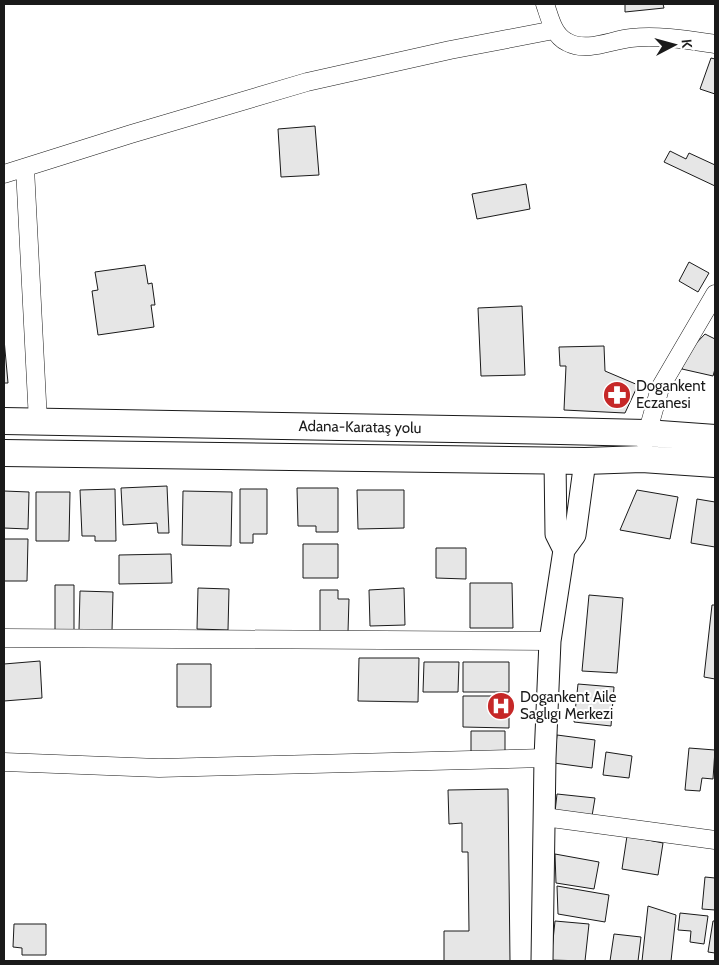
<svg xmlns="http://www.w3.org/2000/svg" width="719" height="965" font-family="Cabin,sans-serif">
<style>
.building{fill:#e6e6e6;stroke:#1a1a1a}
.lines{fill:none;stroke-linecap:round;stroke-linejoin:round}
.minor-casing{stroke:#1a1a1a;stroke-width:19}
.tertiary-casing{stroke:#1a1a1a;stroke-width:23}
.primary-casing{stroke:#1a1a1a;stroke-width:28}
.minor{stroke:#fff;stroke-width:18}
.tertiary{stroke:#fff;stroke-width:21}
.primary{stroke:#fff;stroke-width:26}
.labels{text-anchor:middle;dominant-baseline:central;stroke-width:4;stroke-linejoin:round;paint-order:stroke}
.poi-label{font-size:15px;fill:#1a1a1a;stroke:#fff;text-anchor:start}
.street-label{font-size:15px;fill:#1a1a1a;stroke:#fff}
</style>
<rect width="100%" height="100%" fill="#fff"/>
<path class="building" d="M625,4H663L664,8L625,12Z
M711,58L715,59V94L700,89Z
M315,126L319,175L281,177L278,129Z
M670,151L686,159L689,153L715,165V186L664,162Z
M526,184L530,209L477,219L472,194Z
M689,262L709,273L698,292L679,281Z
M145,265L148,284L152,283L155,305H151L154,327L98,335L92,291L98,290L95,272Z
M522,306L525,375L481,376L478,308Z
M705,334L715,339V369L713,376L682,369L685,355Z
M4,339L8,383H4Z
M604,346L605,371L638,385L625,413L564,410L566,366H560L559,347Z
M167,486L169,533H158L157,523L123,525L121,488Z
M297,488H338V532H316V526H298Z
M115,489L116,541H95V536H82L80,490Z
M240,489H267V534H253V543H240Z
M357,490H404V528L358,529Z
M637,490L678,497L670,539L620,530Z
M4,491L29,492L28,529L4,528Z
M183,491L232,492L231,546L182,545Z
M36,492H70L69,541H36Z
M697,499L715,502V547L691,543Z
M4,539H28L27,581H4Z
M303,544H338V578H303Z
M436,548H466V579L436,578Z
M171,554L172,583L119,584V555Z
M470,583H512L513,628H470Z
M55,585H74V630H55Z
M198,588L229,589L228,630L197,629Z
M404,588L405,625L370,626L369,590Z
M320,590H338V599H349L348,632H320Z
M80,591L113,592L112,631L79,630Z
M589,595L623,598L617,673L582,671Z
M712,605H715V679L704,677Z
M359,658H419L418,702L358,701Z
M40,661L42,698L4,701V664Z
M424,662H459L458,692H423Z
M463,662H509V692H463Z
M177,664H211V707H177Z
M578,684L614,687L611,726L574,722Z
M463,696H509V728L463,727Z
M471,731H505V757H471Z
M557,735L595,740L592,768L554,763Z
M689,748L715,750L713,779L702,778L700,791L685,790Z
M606,752L632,756L629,778L603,775Z
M508,789L510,961H444V931H469L468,852H462V823L449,824L448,790Z
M557,794L595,798L592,816L555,812Z
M627,836L663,843L658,875L622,869Z
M555,854L599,862L594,889L556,883Z
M705,877L715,878V910L702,909Z
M557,886L609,895L605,922L558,914Z
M648,906L676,915L671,961H642Z
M680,913L708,916L704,944L690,942L691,931L678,930Z
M555,921L589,924L585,961L551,960Z
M713,921H715V953L708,952Z
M14,924H46V955H22V948L13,947Z
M614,934L641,937L638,961H610Z"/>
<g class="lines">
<defs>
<path id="minor" d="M545,4C550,18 553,35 567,42C587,53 611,40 631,38C659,35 688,40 715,44
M25,168L38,421
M4,174L131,134L307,82L450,50L554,30
M645,441L660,388L715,294
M4,638L550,641
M4,762L159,768L545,758
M544,817L715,840"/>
<path id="tertiary" d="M555,461L556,534L564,550
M542,961L545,758L550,641L564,550L575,535L585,461"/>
<path id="primary" d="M4,421L560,431L646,433L715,438
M4,453L585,461L642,459L715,464"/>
</defs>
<use href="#minor" class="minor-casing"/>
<use href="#tertiary" class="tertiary-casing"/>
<use href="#primary" class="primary-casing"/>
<use href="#minor" class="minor"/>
<use href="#tertiary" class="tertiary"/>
<use href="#primary" class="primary"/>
</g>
<defs>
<symbol id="pharmacy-disc" viewBox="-11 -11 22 22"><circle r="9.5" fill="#c62828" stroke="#fff"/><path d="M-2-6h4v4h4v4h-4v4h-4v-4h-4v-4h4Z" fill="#fff"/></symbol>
<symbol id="hospital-disc" viewBox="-11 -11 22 22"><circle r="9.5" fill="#c62828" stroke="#fff"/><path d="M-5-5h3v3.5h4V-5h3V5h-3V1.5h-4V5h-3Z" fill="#fff"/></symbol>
</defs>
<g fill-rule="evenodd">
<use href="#pharmacy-disc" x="601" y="379" width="32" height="32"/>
<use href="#hospital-disc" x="485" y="690" width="32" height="32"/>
</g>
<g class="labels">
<g class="poi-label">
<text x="636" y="386">Dogankent<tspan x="636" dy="17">Eczanesi</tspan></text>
<text x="520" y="697">Dogankent Aile<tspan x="520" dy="17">Saglıgı Merkezi</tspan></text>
</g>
<g class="street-label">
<text transform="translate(360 427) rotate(1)">Adana-Karataş yolu</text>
</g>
</g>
<rect width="719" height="965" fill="none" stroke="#1a1a1a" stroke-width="10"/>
<g transform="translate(674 45) rotate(84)" stroke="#ffffff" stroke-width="4" paint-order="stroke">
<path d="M0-4L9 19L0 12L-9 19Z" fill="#1a1a1a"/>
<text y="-8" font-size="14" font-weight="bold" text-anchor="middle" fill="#1a1a1a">K</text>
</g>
</svg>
